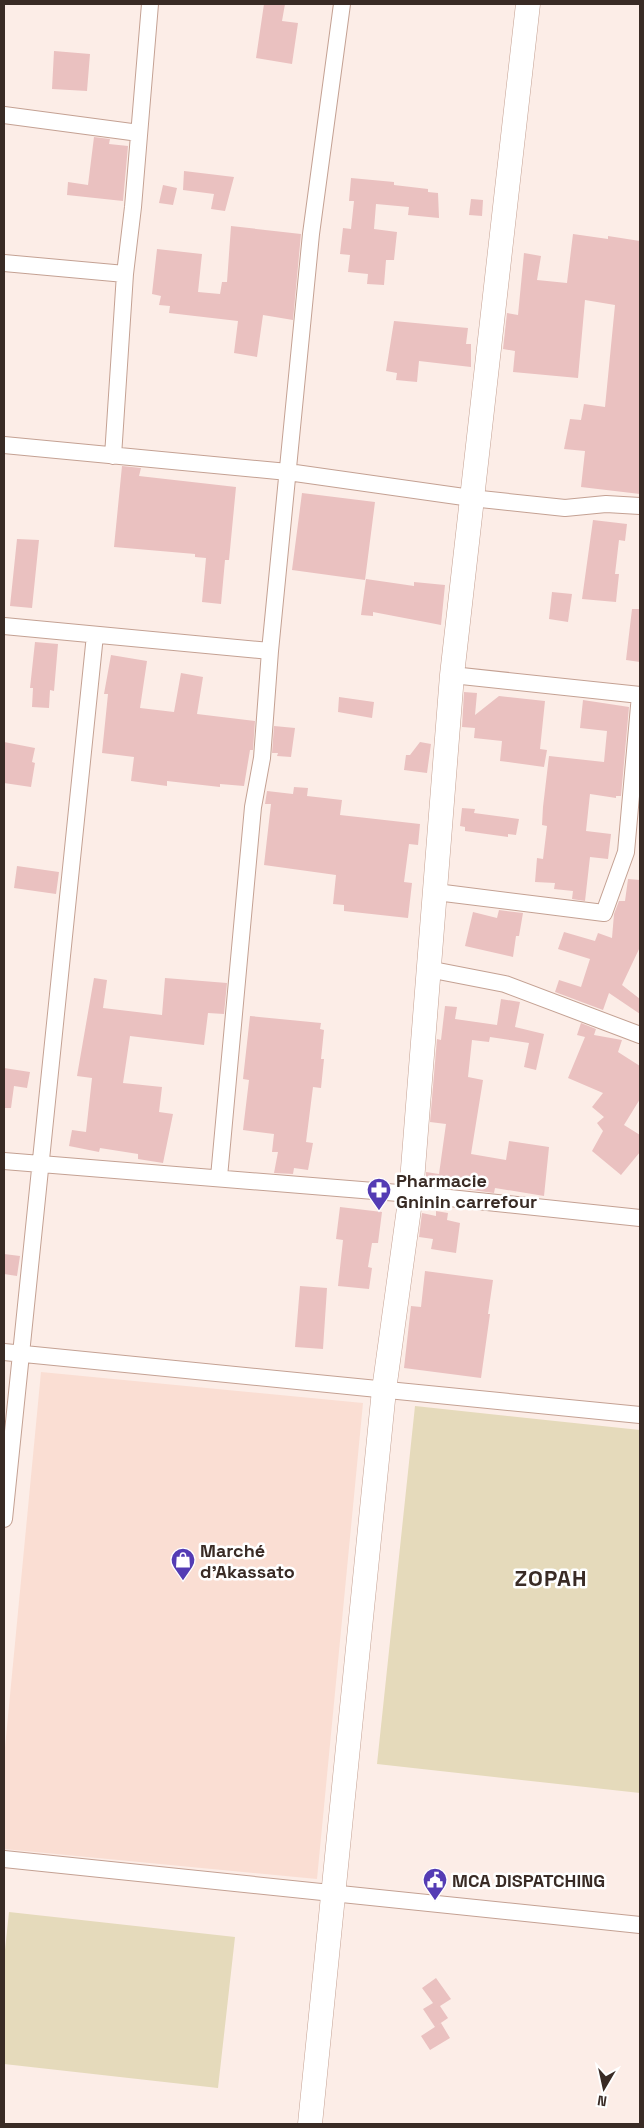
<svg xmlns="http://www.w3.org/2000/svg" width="644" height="2128" font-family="'Space Grotesk',sans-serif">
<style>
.built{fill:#faded3}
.green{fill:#e5dabb}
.building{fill:#eac1c0}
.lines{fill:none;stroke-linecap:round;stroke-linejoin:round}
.street-casing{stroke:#c4a193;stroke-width:18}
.secondary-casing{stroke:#c4a193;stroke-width:25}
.street{stroke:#fff;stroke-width:16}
.secondary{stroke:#fff;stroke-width:24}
.labels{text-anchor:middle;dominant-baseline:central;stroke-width:5;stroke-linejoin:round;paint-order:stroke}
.poi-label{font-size:18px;font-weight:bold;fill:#392b25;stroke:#fff;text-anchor:start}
.district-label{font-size:22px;font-weight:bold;letter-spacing:1px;fill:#392b25;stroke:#fff}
</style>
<rect width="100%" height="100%" fill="#fcede7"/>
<path class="built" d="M41,1372L363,1403L317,1879L4,1849V1758Z"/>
<path class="green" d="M415,1406L640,1430V1793L377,1764Z
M9,1912L235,1937L218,2088L4,2064V1959Z"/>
<path class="building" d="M264,4H285L282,21L298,23L292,64L256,58Z
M54,51L90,54L87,91L52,89Z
M94,137L110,139L109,144L128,146L123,201L67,195L68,182L88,185Z
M184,171L234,177L225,211L211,209L214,194L183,190Z
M351,178L394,182V185L428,189V192L438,193L439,218L408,215L409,207L376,204L374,229L397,232L394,260H386L384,285L367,284L368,274L348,272L350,255L340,254L343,228L351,229L354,201H349Z
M163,185L177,188L173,205L159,203Z
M471,199L483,200L482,216L469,215Z
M231,226L301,234L293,320L263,315L257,357L234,353L238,321L169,313L170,306L159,305L161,296L152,294L157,249L202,254L198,292L220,294L222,282H227Z
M573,234L608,239V236L640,241V494L581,487L585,451L564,449L570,419L581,420L584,404L605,407L615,305L585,300L578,378L513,372L515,351L503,349L507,313L518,315L524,253L541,256L537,280L567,283Z
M394,321L468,328L466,344H471V367L419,361L417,382L396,380L397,373L386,371Z
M122,466L141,468L139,476L236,487L229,560H225L221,604L202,602L206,558L195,557V554L114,547Z
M302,493L375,502L365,580L292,570Z
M593,520L627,524L625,541L619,540L615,574H619L616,602L582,599Z
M17,539L39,540L32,608L10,606Z
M366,579L414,586V582L445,585L441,625L373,612V616L361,615Z
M552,592L572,594L568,622L549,619Z
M632,609H640V662L626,660Z
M35,642L58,644L54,691L50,690L49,708L32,707L33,688H30Z
M111,655L147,661L140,708L174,712L181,673L203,677L197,714L255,721L253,750H250L244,786L220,784V787L167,781V786L131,781L134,757L102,753L108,694H104Z
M464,692L477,693L475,715L499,696L545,701L540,749L547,750L544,767L500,761L502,741L474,738L475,728L462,727Z
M339,697L374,702L372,718L338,712Z
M583,700L629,707L621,796H616V798L590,794L586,831L611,834L608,859L590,857L585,901L572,899L573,891L554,889L555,883L535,882L537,858L543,859L547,826L542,825L543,807L549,756L604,762L607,731L580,728Z
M274,726L295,728L291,757L277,756L278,753H272Z
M4,742L35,748L32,762L35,763L31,787L4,783Z
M420,742L431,744L427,773L404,770L406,755H410Z
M294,787L308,788L307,796L342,800L340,815L420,824L418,845L409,844L404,882L412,883L408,918L344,911V905L333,904L336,875L264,865L271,804H265L267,791L293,794Z
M462,808L475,809L474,813L519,819L516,835L508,834V837L465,831V827L460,826Z
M17,866L59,872L56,894L14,888Z
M628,879L640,880V947L622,985L640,999V1014L609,993L603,1010L555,992L559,980L581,987L590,959L558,949L564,932L595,941L598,933L612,938L614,914L619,901H625Z
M499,910L523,913L519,936H516L513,957L465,946L473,912L497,918Z
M94,978L107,980L103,1008L162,1015L165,978L227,983L224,1014L208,1013L204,1045L130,1036L123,1083L162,1087L159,1112L173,1114L163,1163L138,1159V1154L100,1148L99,1152L69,1146L72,1130L86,1132L92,1078L77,1076Z
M501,999L520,1002L515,1027L544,1034L536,1070L524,1067L529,1043L490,1037L489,1042L472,1040L468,1077L483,1080L471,1154L506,1160L509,1141L549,1147L544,1196L495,1188L494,1193L426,1184V1172L439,1174L446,1124L430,1122L437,1039L441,1040L445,1006L457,1007L455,1019L497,1025Z
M250,1016L321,1023L320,1029L324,1030L321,1059H324L321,1088L313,1087L306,1142L313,1143L308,1170L294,1168L293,1174L274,1173L278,1152H272L274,1134L243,1130L249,1080L243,1079Z
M581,1023L596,1029L594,1035L622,1040L618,1052L640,1066V1099L624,1125L640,1135V1152L621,1175L592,1151L603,1131L597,1123L604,1117L592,1107L603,1093L568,1078L585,1037L577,1035Z
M4,1068L30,1072L27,1088L14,1086L11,1108H4Z
M340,1207L382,1212L378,1243H372L368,1267L372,1268L369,1289L338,1286L343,1240L336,1239Z
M436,1211L448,1213L447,1220L460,1223L456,1253L431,1249L433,1239L419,1237L422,1213L436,1216Z
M4,1254L20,1256L17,1276L4,1274Z
M425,1271L493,1280L488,1314H490L481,1378L404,1368L411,1306L421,1307Z
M300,1286L327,1288L323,1349L295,1347Z
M436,1978L451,1999L440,2006L448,2018L435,2027L423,2009L433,2003L422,1988Z
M441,2023L450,2038L430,2050L421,2036Z"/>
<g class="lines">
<defs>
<path id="street" d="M4,115L139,133
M4,263L125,274
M4,445L288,472L471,498L565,508L606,504L640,506
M113,456L125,274L133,207L150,4
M4,626L270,651
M452,675L640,695
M436,892L604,913L626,852L640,695
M428,969L505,984L640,1035
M4,1161L411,1194L640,1218
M219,1177L253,807L262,758L270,651L311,234L342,4
M4,1352L640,1415
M4,1519L95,635
M4,1859L640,1925"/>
<path id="secondary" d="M310,2124L384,1390L411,1194L452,675L528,4"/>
</defs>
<use href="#street" class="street-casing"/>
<use href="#secondary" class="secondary-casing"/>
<use href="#street" class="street"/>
<use href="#secondary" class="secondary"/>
</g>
<defs>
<symbol id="pharmacy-pin" viewBox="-11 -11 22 30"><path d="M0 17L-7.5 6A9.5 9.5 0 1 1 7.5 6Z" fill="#543cb4" stroke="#fff"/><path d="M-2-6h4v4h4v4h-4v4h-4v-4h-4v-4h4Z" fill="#fff"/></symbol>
<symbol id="shop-pin" viewBox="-11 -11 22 30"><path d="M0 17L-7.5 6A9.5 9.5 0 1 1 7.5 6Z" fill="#543cb4" stroke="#fff"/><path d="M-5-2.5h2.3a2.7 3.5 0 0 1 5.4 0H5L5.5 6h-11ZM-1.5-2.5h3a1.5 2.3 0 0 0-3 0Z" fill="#fff"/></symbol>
<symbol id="civic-pin" viewBox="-11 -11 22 30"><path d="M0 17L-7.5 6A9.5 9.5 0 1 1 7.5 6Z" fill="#543cb4" stroke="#fff"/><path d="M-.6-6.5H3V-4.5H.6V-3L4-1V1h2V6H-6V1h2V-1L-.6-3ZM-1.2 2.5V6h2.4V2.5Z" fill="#fff"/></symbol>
</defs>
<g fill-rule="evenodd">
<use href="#pharmacy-pin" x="365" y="1176" width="28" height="38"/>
<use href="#shop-pin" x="169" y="1546" width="28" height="38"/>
<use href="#civic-pin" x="421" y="1866" width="28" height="38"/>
</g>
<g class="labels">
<g class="poi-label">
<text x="396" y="1180">Pharmacie<tspan x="396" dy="21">Gninin carrefour</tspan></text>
<text x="200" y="1550">Marché<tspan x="200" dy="21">d'Akassato</tspan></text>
<text x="452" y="1880">MCA DISPATCHING</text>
</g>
<g class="district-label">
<text x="551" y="1578">ZOPAH</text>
</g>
</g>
<rect width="644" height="2128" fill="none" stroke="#392b25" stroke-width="10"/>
<g transform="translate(604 2088) rotate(189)" stroke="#ffffff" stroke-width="4" paint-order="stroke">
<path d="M0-4L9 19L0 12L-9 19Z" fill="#392b25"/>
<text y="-8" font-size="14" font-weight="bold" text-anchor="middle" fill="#392b25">N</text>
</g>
</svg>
